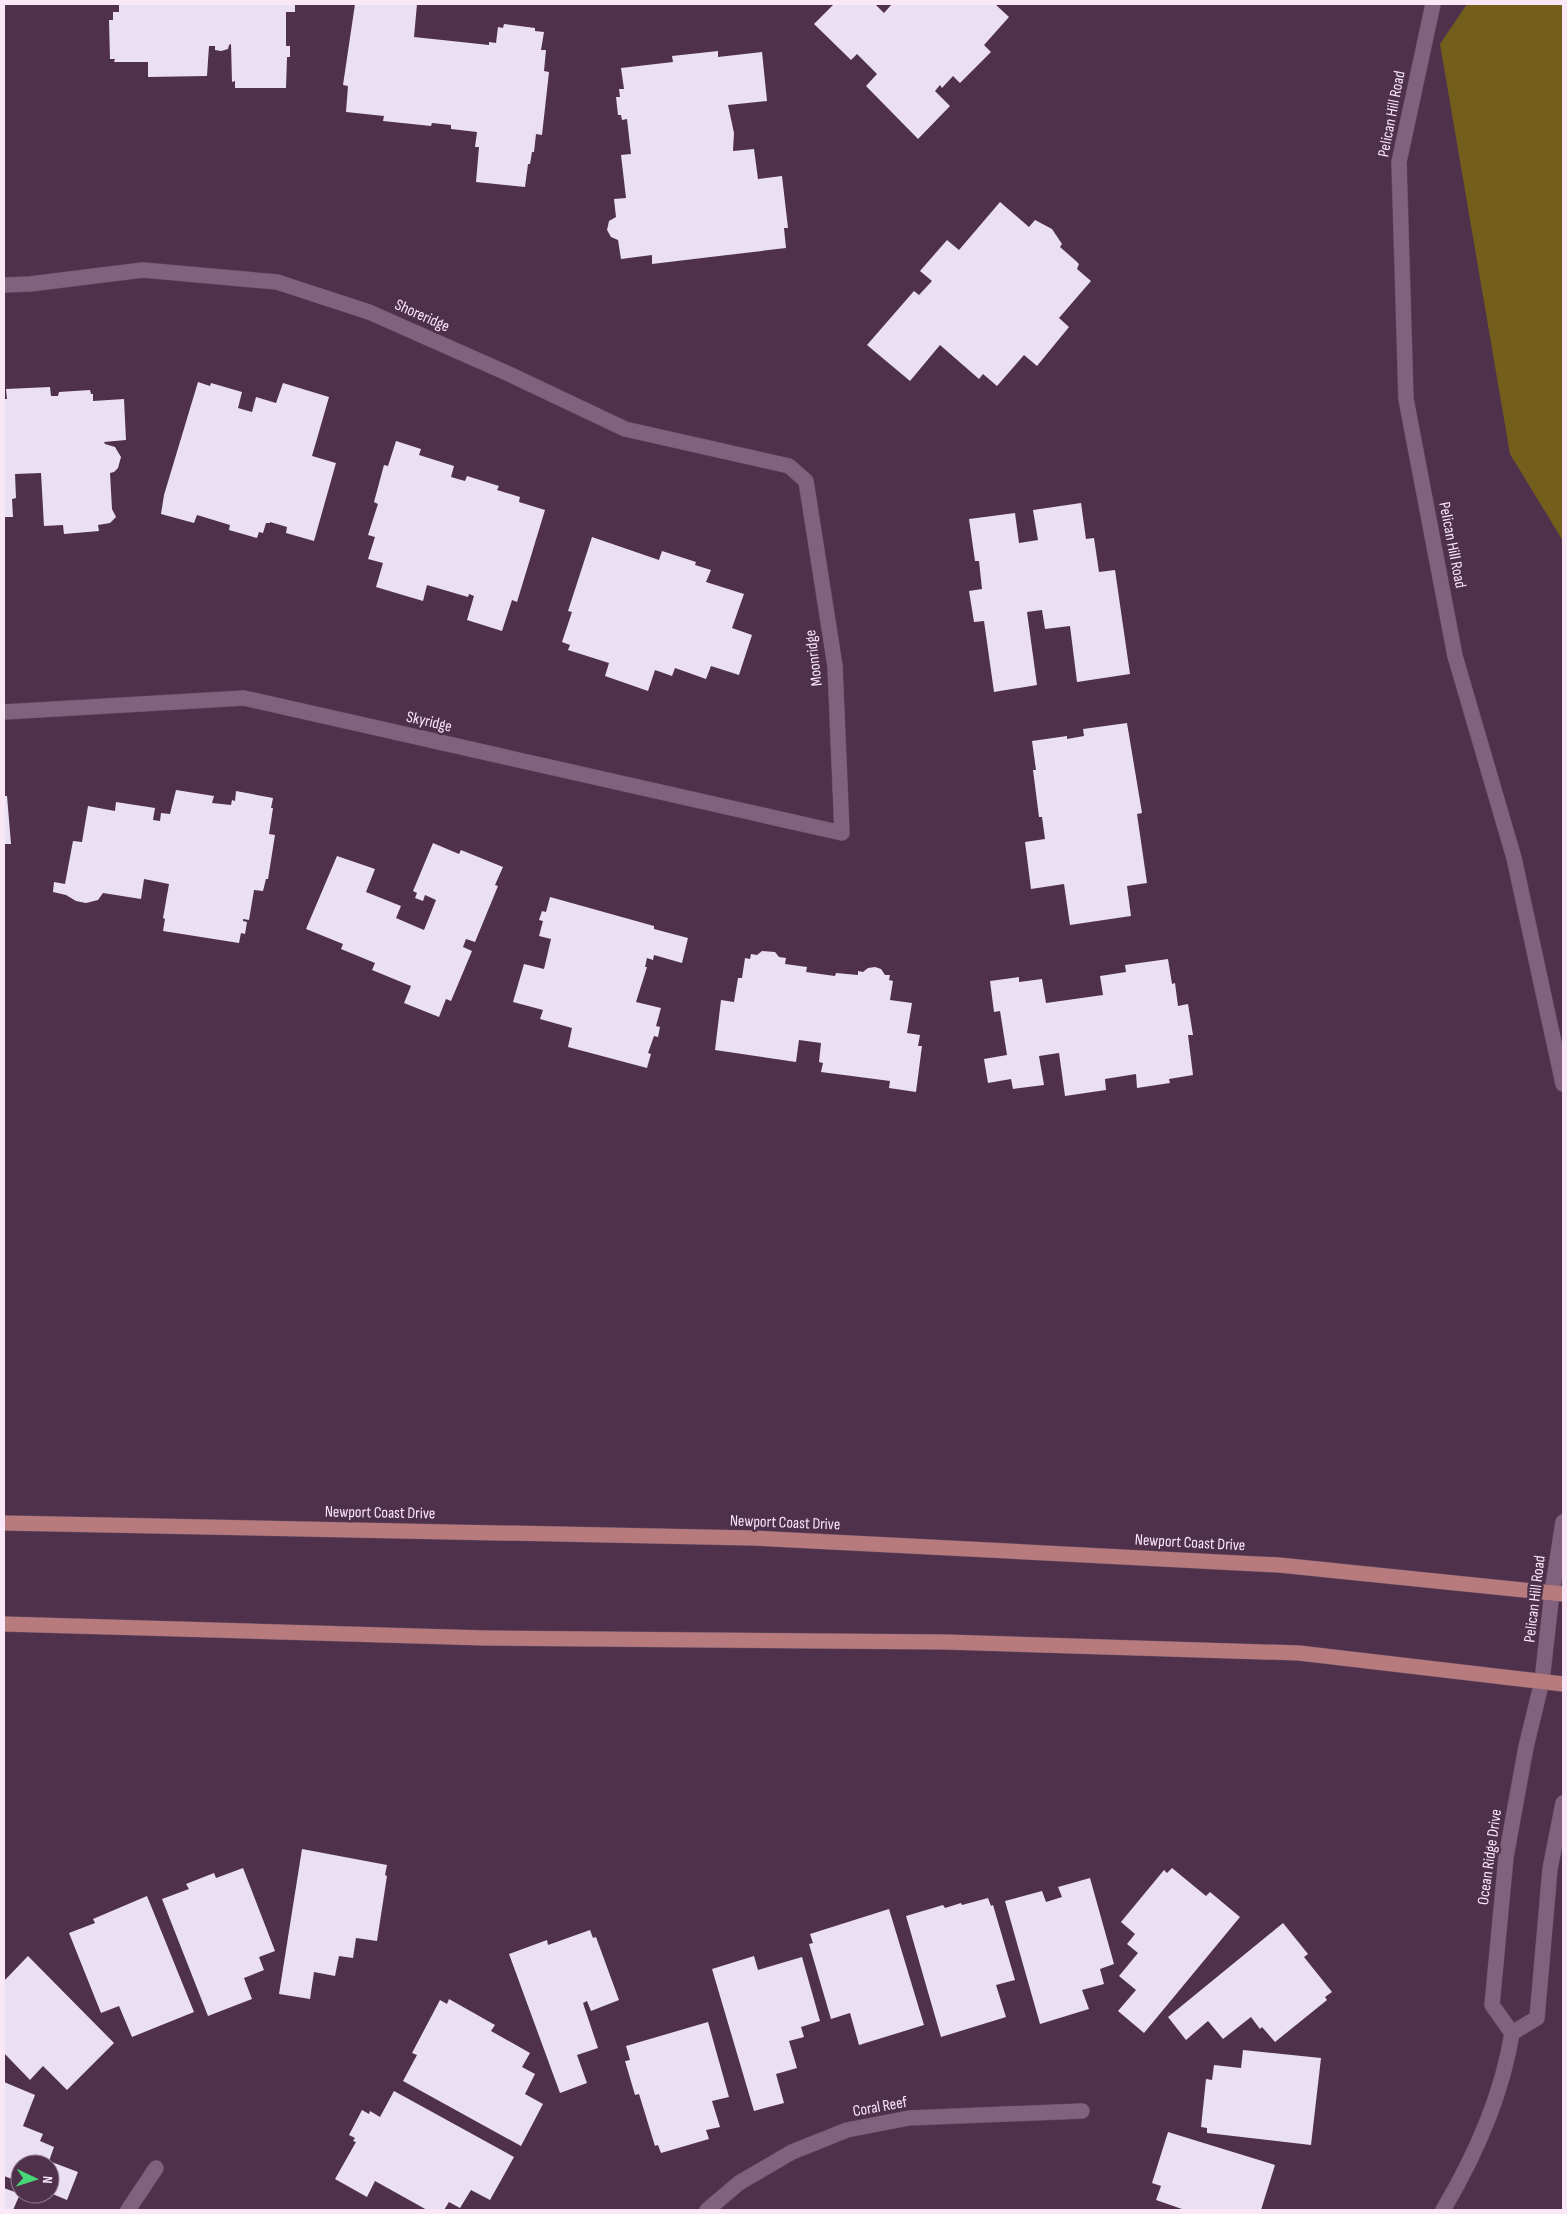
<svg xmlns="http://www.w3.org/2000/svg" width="1567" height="2214" font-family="'Sofia Sans Condensed',sans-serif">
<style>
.green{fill:#735e1b}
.building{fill:#ebdff4}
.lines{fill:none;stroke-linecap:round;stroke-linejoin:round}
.minor-casing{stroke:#674e64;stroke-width:16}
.major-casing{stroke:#674e64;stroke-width:16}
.minor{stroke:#82617e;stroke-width:15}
.major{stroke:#b77a7d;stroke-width:15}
.labels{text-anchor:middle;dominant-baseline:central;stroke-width:5;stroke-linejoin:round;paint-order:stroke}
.street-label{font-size:16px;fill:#fae7f7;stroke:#4f314c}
</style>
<rect width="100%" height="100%" fill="#4f314c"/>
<path class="green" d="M1467,4H1563V541L1510,454L1440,44Z"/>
<path class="building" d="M119,4H295V12H286V46H290V57H287L286,88H235V81L232,82L231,44L229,45L228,49L221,51L215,50V46H209L207,76L148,77V62H114L115,59H110L109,20H113V12H119Z
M355,4H417L414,37L489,45V42L496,43L498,27L503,28L504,24L535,28V31L544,32L541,50H546L544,71L549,72L542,135L536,134L534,152H532L530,164H528L525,187L476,182L479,147H475L477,132L451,129V125L432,123L431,126L383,121L384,116L346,112L348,86L343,85Z
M834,4H875L884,13L892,4H995L1009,17L984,45L991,52L960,83L953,76L942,88L940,85L935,91L950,106L918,139L866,86L877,74L857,54L851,60L814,24Z
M718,51V57L762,52L767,101L728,105L734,133L733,151L754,149L758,179L782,176L788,228H784L786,248L652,264V255L621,259L618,240L611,237L607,230L609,221L616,217L614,199L626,198L621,155L631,154L627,119L622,120L621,115H618L616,97H620L619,89H624L621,68L673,62L672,56Z
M1000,202L1029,227L1035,220L1052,229L1062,244L1060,247L1076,261L1079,264L1077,269L1091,281L1059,318L1069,327L1037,366L1024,355L997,386L983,374L979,379L940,345L910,381L867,345L914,291L919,295L932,281L920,271L947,240L959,250Z
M198,382L210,386L211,383L242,392L238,408L252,412L256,397L276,403L283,383L329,397L312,456L336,463L314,541L286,533L287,527L270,522V523H266L263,533L259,532L257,538L229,530L230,525L197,515L194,523L161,514L164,495Z
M50,387L51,396H58L59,392L90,390L91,394H93V401L124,399L126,440L104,442L105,444L115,447L121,457L118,468L114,472L110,473L112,509L116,517L110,523L98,525L99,531L64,534L63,525L44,526L41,473L15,474L16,498L12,499L13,517H4V399H7L6,389Z
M396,441L421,449L419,455L454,466L451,477L465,481L467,476L499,486L497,490L520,497L519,502L545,510L517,602L512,600L502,631L467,620L474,596L469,594L468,597L427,585L423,601L376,587L383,563L368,559L375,537L368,535L378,504L374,502L384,465L388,466Z
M1081,503L1086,539L1094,538L1099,572L1115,570L1130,674L1077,682L1070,626L1045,629L1042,610L1027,612L1037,685L994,692L984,621L974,622L969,591L982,589L979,561H975L969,519L1015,513L1019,543L1038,540L1033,510Z
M592,537L659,560L662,551L696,562L695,565L711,570L706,582L744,594L732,628L752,635L739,675L711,666L706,679L675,668L672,676L655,670L648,691L605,676L609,663L568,650L570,645L562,642L572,612L568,611Z
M1127,723L1142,813L1137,814L1147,883L1127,886L1131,916L1070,925L1064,884L1031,889L1025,842L1045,839L1042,817H1039L1033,770H1036L1032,741L1067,736V739L1084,736L1083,729Z
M176,790L214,796L212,803L231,805L232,800L235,801L236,791L273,798L271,808H273L269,834L275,835L268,879H266L263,891L254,890L249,920L243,919V921L247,922L245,934L241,933L239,943L163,931L165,919L163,918L169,884L144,879L141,899L103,893L98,900L86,903L76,901L66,895L53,892L54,882L65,884L73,841L82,842L88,806L115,811L116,802L155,808L153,820L160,821L161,813L170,814Z
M4,796H7L11,844H4Z
M433,843L459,854L461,850L503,867L495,885L498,886L475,942L466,939L463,947L472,951L451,1001L446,999L439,1017L404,1003L411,986L372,970L375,963L341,949L343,944L306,929L337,856L375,869L366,892L401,906L396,918L424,930L436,900L425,895L423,901L415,898L417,893L413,891Z
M550,897L654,926V929L688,938L682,963L654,955L653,960L647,958L645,967H647L636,1002L661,1008L656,1026L660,1027L658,1037L654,1036L648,1053L651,1054L647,1068L568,1047L572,1028L540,1019L543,1010L513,1002L524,964L544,969L551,939L539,936L543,921L539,920L542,911L546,912Z
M762,951L775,952L779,957L786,958L785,964L807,967L806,972L835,976L836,973L858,975V971L863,972L868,968L875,967L881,969L885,975H890L889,980L893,981L890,1000L912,1003L907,1033L920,1035L918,1046H922L916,1092L889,1088L890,1081L821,1072L823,1063L819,1062L821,1043L799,1040L796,1062L715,1050L721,1000L734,1002L738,978H742L745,958L750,959L751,954L757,955Z
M1168,959L1172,984L1175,983L1178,1006L1188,1004L1193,1035H1188L1193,1075L1169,1079L1170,1083L1137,1088L1136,1074L1105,1079L1106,1090L1065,1096L1059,1053L1039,1056L1044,1085L1013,1089L1011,1079L988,1083L984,1059L1007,1055L1000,1011L994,1012L990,981L1019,977V982L1042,979L1046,1003L1103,995L1100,976L1126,972L1125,965Z
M302,1849L387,1865L385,1875L387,1876L377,1941L356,1938L353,1958L339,1956L335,1976L314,1972L310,1999L279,1994Z
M243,1868L275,1951L259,1957L264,1970L244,1978L252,1999L208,2016L162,1899L189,1889L186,1884L214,1873L216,1878Z
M1172,1868L1206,1896L1210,1892L1240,1917L1144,2033L1118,2011L1136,1990L1119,1976L1138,1953L1127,1944L1135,1934L1121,1922L1164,1870L1167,1873Z
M1090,1878L1114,1964L1100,1969L1104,1984L1082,1990L1089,2009L1040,2024L1005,1901L1042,1891L1046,1902L1062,1897L1058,1887Z
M147,1896L194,2012L132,2037L119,2006L101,2013L69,1933L95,1923L93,1919Z
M988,1898L991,1906L993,1905L1015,1980L996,1985L1006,2017L941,2037L906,1916L943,1905L945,1908L961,1903L962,1905Z
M889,1909L924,2025L859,2045L850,2013L831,2019L809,1944L813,1943L810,1934Z
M1283,1923L1308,1954L1304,1957L1332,1992L1325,1997L1327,2000L1275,2042L1262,2027L1260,2029L1251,2017L1223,2039L1208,2021L1186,2040L1168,2017Z
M590,1930L593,1938L596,1937L619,2000L591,2011L587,2001L583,2003L598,2048L577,2055L587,2083L560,2093L509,1954L547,1940L548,1945Z
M28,1956L114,2043L67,2090L43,2066L30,2080L4,2053V1981Z
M754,1956L758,1970L802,1957L820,2021L801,2027L804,2037L789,2041L797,2068L776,2074L784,2103L754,2111L712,1969Z
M449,1999L495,2025L491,2031L530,2053L522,2067L535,2074L525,2094L543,2104L521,2146L403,2081L417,2055L412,2053L440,2000L447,2004Z
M708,2022L729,2097L712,2101L720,2127L706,2130L709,2139L661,2153L658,2145L655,2146L639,2094L635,2095L625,2061L630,2060L626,2046Z
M1243,2050L1321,2058L1311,2145L1207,2133V2128L1201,2127L1206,2079L1212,2080L1214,2065L1241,2068Z
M4,2082L35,2095L23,2126L43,2134L40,2141L54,2147L49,2161L78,2172L67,2200L50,2193V2164H20V2182L4,2176Z
M394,2091L514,2157L490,2200L471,2190L460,2208L449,2202L444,2210H427L375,2181L367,2197L335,2179L356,2142L353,2141L355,2138L349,2135L362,2110L369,2114L370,2111L380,2117Z
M1168,2132L1275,2165L1261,2210H1181L1182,2209L1156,2200L1161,2186L1152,2183Z
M4,2188L20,2194L13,2210H4Z"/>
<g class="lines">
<defs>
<path id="minor" d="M1433,4L1399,162L1406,399L1455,656L1514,858L1563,1084
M4,285L30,284L143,270L277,282L369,312L509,374L625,429L789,466L806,481L835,666L842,833L244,698L4,712
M1512,2033L1537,2018L1550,1869L1563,1803
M128,2210L156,2168
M707,2210L739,2183L792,2152L847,2130L909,2118L1082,2111
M1443,2210C1475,2156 1502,2096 1512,2033L1492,2005L1506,1857L1526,1747L1542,1681L1552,1592L1563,1522"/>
<path id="major" d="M4,1523L753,1538L1279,1565L1563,1594
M4,1624L485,1638L946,1642L1299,1653L1563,1684"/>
</defs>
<use href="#minor" class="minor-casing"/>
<use href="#major" class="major-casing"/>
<use href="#minor" class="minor"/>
<use href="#major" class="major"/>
</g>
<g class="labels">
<g class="street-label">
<text transform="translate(1392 114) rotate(-79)">Pelican Hill Road</text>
<text transform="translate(422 316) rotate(24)">Shoreridge</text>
<text transform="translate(1452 545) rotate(79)">Pelican Hill Road</text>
<text transform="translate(814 658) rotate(-97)">Moonridge</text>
<text transform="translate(429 722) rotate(13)">Skyridge</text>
<text transform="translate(380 1513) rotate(1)">Newport Coast Drive</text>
<text transform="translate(785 1523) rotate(2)">Newport Coast Drive</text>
<text transform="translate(1190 1543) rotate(3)">Newport Coast Drive</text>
<text transform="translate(1535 1599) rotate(-83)">Pelican Hill Road</text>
<text transform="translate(1490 1857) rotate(-82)">Ocean Ridge Drive</text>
<text transform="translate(880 2107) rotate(-10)">Coral Reef</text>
</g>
</g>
<rect width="1567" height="2214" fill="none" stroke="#fae7f7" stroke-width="10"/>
<g transform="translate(35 2179) rotate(94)"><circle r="24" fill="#4f314c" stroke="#937a90"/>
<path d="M0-4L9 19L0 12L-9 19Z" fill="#48d778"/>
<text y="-8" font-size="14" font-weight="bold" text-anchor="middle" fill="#fae7f7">N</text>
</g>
</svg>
